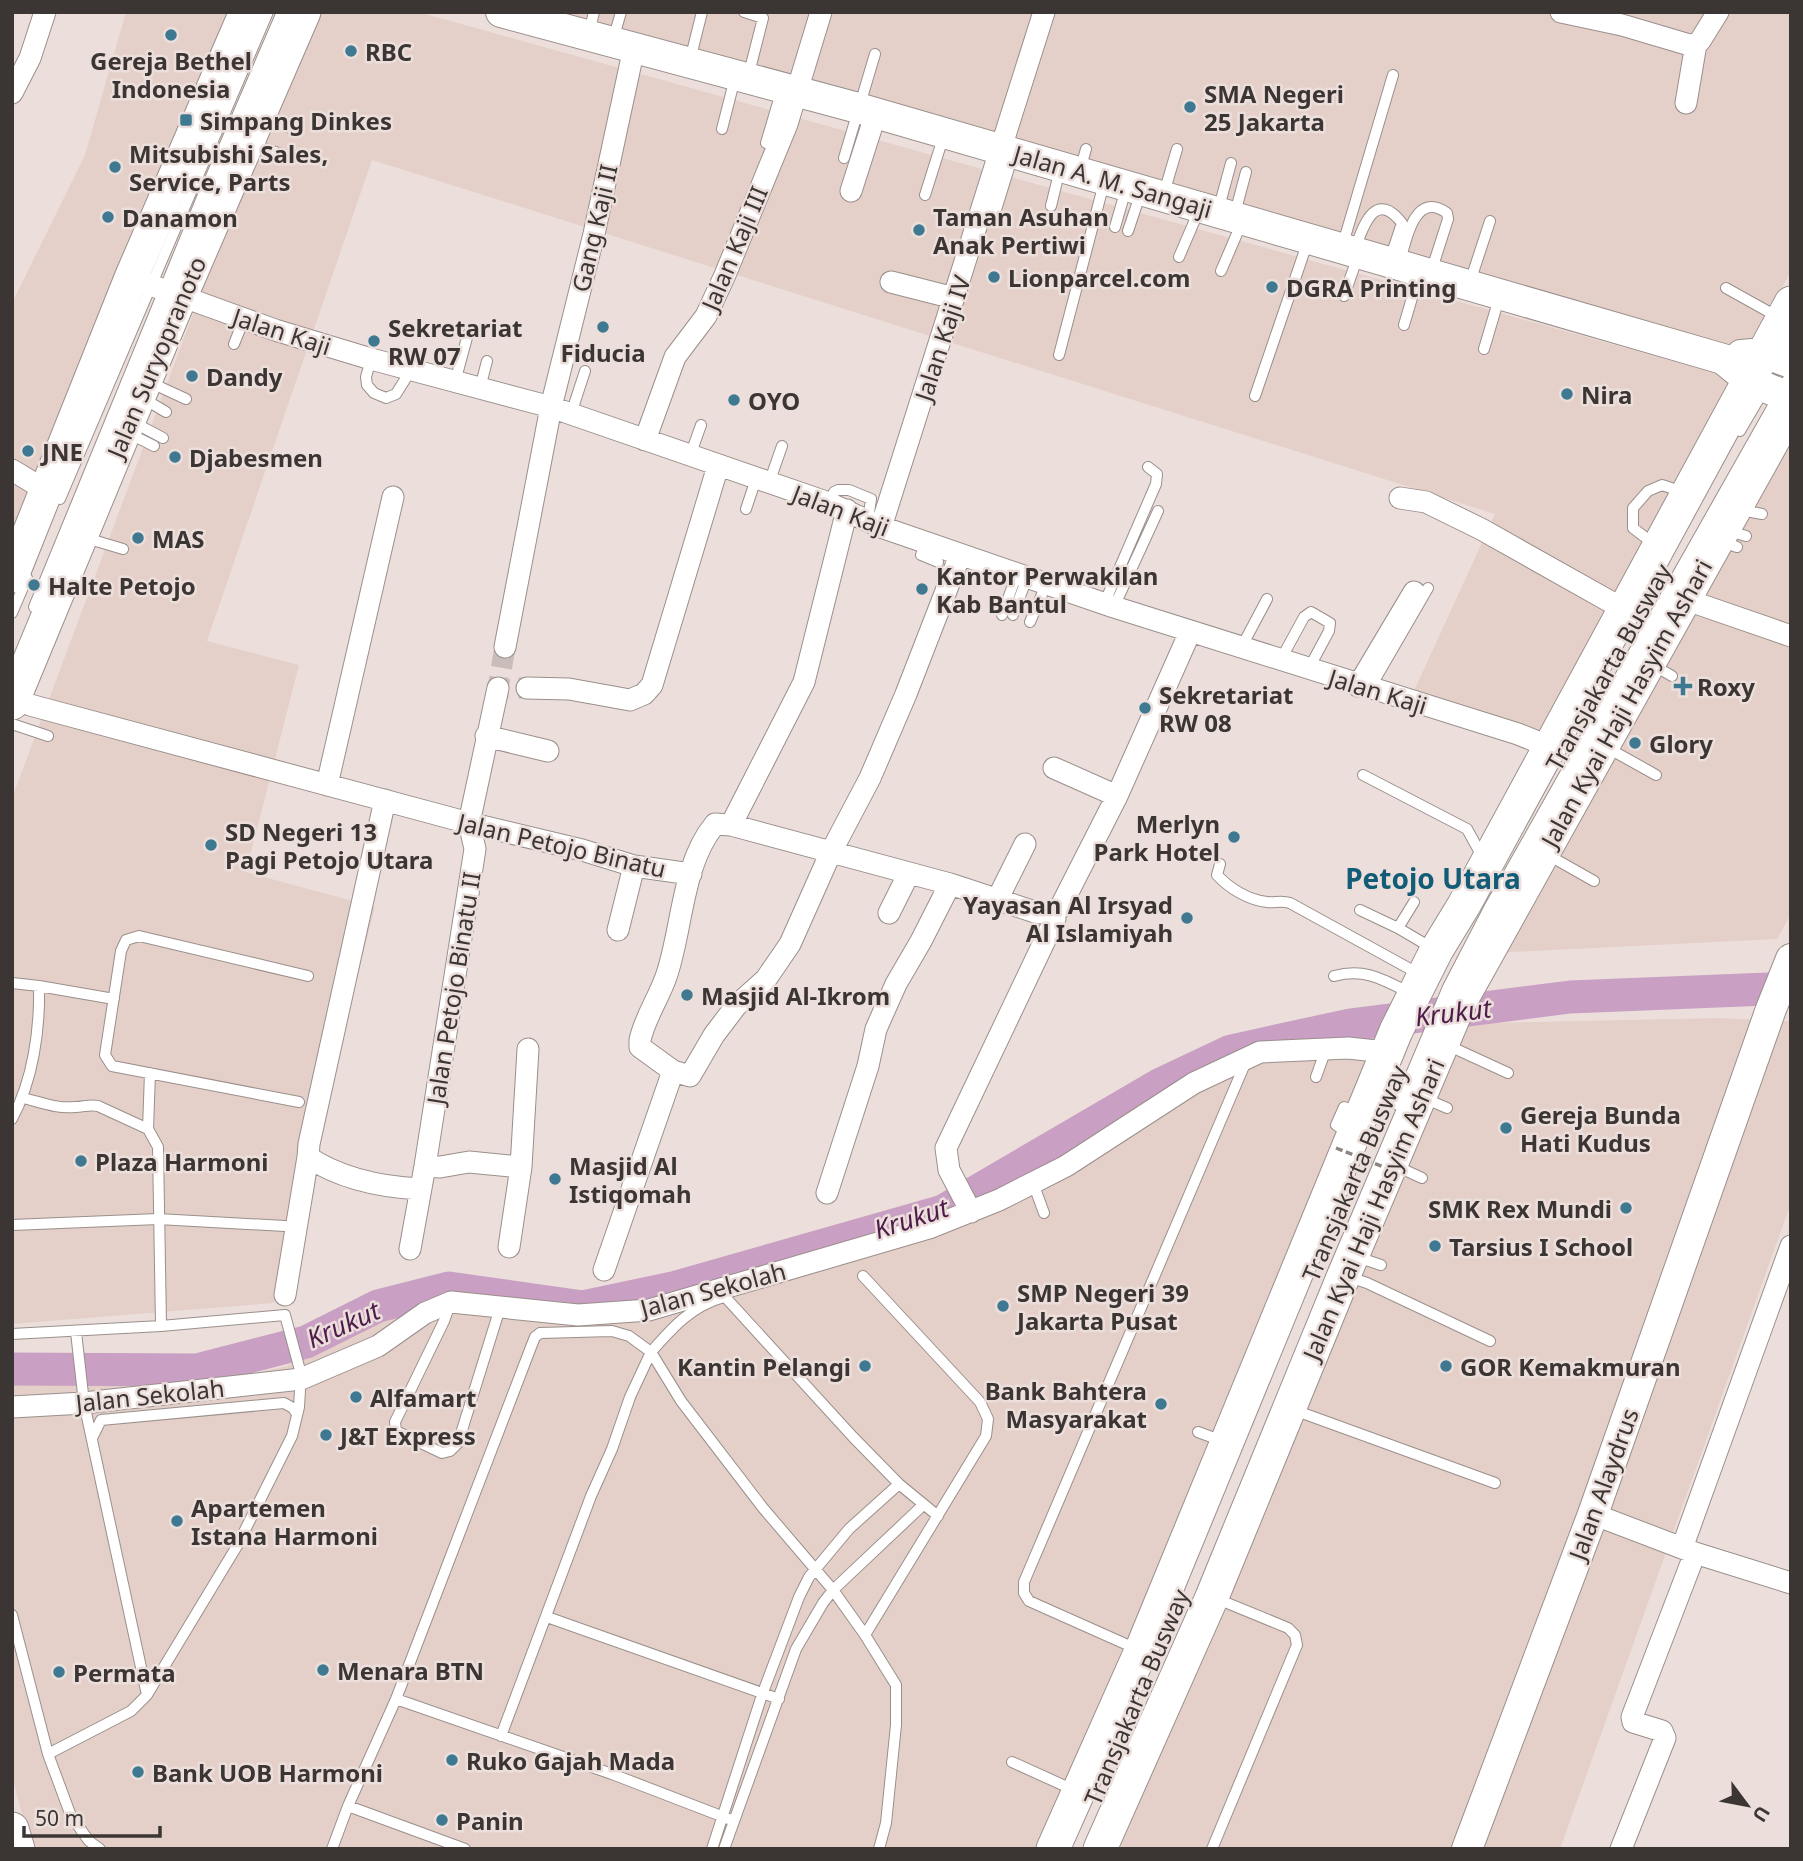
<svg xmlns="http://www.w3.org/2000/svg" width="1803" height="1861" font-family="'Noto Sans',sans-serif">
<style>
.built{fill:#e4d0c9}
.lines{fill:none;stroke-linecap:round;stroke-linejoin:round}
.river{stroke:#c99fc3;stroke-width:33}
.street-tunnel{stroke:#c9bdba;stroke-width:21;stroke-dasharray:21 10;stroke-linecap:butt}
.lane-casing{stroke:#9a8f8b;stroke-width:12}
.street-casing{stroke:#9a8f8b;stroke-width:23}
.secondary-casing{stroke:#9a8f8b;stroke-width:32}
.primary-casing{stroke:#9a8f8b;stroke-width:35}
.lane{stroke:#fff;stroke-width:10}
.street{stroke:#fff;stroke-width:21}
.secondary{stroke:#fff;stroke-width:30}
.primary{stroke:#fff;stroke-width:33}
.path-bridge{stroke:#8f8683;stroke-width:3.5;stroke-dasharray:7 3.5;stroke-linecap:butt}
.poi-dot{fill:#3e7891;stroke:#ecdfdb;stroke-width:2.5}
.labels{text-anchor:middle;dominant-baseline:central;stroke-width:5;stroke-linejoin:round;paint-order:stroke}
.poi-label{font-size:24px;font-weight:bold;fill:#3b3634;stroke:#ecdfdb;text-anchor:start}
.street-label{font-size:24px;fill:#3b3634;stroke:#ecdfdb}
.water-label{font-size:26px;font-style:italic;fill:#4e1c4b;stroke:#ecdfdb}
.quarter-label{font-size:28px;font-weight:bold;fill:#135c77;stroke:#ecdfdb}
</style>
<rect width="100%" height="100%" fill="#ecdfdb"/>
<path class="built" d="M126,12H227L12,551V303L85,155Z
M306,12H418L1737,379L1542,735L1413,693L1495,514L372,160L207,641L299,665L246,872L375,907L274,1303L12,1324V798Z
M509,12H1791V271L1745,357Z
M1791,426V914L1777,939L1491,953Z
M1717,1018L1791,1021V1203L1560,1849H1107L1445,1024Z
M1389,1041L1054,1849H31L12,1776V1383H208L287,1366L360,1325L443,1298L594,1318L955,1216L1155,1102L1245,1061Z"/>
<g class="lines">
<path class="river" d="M12,1369L197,1370L306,1342L378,1306L449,1288L583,1307L673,1288L943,1211L1159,1085L1231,1051L1350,1025L1570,997L1791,988"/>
<path class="street-tunnel" d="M505,647L498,688H527"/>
<defs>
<path id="lane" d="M744,12L763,18L748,77
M589,33L594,12
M613,40L621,12
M690,60L702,12
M262,117L298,131
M722,129L735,78
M766,143L782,89
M250,144L288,156
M844,158L875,54
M1080,170L1086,149
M1164,193L1177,149
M925,195L944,135
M1051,206L1060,169
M1218,211L1231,163
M995,213L1013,155
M1234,217L1246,172
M1115,227L1126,189
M1128,231L1141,192
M1342,247L1393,75
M1354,251C1363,228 1374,188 1402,223L1390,259
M1179,257L1200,208
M1400,262C1406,239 1415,190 1447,213L1448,219L1431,272
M1221,271L1242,222
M1470,282L1490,221
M1726,288L1778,317
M1344,296L1358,256
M1404,325L1419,274
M234,344L244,319
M1484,349L1500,295
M1059,355L1104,183
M1781,357L1791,339
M371,359L366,377L367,385L374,393L386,398L396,394L411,370
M147,381L186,399
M455,382L468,334
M480,388L487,361
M1255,396L1308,241
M141,397L166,412
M571,414L585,371
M131,421L163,438
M1740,431L1764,390
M128,433L154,446
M690,456L701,425
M769,483L782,446
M60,499L268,12
M829,503L834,492L838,490H849L871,499L868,520
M746,509L756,479
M1741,510L1762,514
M1726,530L1746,536
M86,538L123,549
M1720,541L1737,547
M926,543L921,555L938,562
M1654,544L1633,528V508L1648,491L1662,485L1683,492
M1104,604L1156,484L1157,474L1148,467
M34,607L201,200L282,12
M1114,607L1158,511
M12,613L27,578
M1002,615L1017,574
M1013,615L1027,578
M1030,622L1046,585
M1241,648L1267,599
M1280,661L1304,617L1311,612L1330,623L1329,631L1308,670
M1651,664L1672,676
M1370,688L1428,588
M12,724L48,736
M1606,747L1656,775
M1363,775L1467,829L1483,858
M1548,855L1594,881
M1220,864L1217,875C1229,888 1248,900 1267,902C1275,903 1281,900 1290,903L1421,975
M1360,910L1398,928L1432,948
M1398,928L1414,902
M1334,976C1365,968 1382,979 1410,993
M12,983L39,986C40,1030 33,1080 12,1119
M39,986L114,999
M1447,1045L1508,1073
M150,1073L148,1129L158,1147L161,1326
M1316,1077L1326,1049
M23,1098C40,1102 57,1109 75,1107C84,1107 89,1104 98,1106L148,1129
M1424,1098L1447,1108
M299,1102L112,1066L105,1055L121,951L126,940L139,936L308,976
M1398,1105L1448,987L1489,908L1791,374
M1350,1134L1336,1125L1344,1107L1360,1113
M1396,1166L1422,1178
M1033,1183L1044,1213
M12,1225L158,1219L285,1226
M1357,1257L1381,1265
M863,1276L980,1402L988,1419L986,1436L865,1635
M1346,1276L1367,1283L1490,1341
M450,1304L444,1321L395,1422L396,1431L442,1453L450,1451L458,1443L500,1308
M76,1332L84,1403L147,1695
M12,1334L161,1326L285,1315L301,1374L299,1407L292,1436L237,1546L147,1695L131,1711L48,1754
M1294,1410L1495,1483
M1198,1432L1225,1442
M92,1438L101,1420L284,1403L293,1408L297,1414
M12,1615L48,1754L71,1816L89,1841L100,1849
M547,1617L779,1699
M1139,1650L1029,1601L1024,1593V1582L1247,1059
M396,1699L612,1774L729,1819
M501,1736L591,1496L612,1449L630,1397L651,1352L681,1401L763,1508L833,1590L865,1635L896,1685V1725L886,1823L879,1849
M1012,1762L1076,1791
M348,1806L465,1849
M332,1849L348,1806L396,1699L531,1347L535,1337L540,1333L612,1331L629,1336L651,1352C672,1328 691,1306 724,1297L727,1299L853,1437L899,1484L938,1516
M712,1849L762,1695L799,1597L809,1577L849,1529L899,1484
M724,1849L796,1649L823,1603L833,1590L922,1506
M1212,1849L1297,1645L1295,1635L1288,1628L1215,1598"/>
<path id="street" d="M1561,12L1622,25L1693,46L1700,41L1718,12
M12,93L30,58L45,12
M1686,103L1696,44
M851,191L876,113
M131,278L275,330L371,359L551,407L829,503L881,527L1114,607L1518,734L1550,747
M891,282L954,298
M645,440L675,357L706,316L725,275L787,124L821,12
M12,470L45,490
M1400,498L1426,502L1481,529L1625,610
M881,527L1044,12
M1684,599L1791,636
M505,647L551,407L594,234L634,48
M1358,686L1414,592
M527,688L569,689L630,700L644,694L652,685L718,466
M14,699L30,705L469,823L582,850L634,866L691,874
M486,736L548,751
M1054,768L1117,796
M327,785L393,497
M385,800L309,1144L308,1157C341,1179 381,1187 420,1189
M731,825L804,682L847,510
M997,900L1025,844
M1060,908L1117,796L1190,632
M889,913L909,873
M618,930L634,866
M673,1071L640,1047V1040C645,1017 660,996 667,974C683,925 682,864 715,824L731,825L950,884L1038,913
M425,1166L440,1167L469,1162L521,1167
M827,1193L868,1066L876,1029L896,984L921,941L950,884
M971,1212L949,1170L946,1148L1055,919
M509,1247L521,1167L528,1049
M410,1249L425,1166L475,849L469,823L498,688
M604,1270L673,1071L690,1076L714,1035L736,1006L766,979L790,944L831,852L870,778L906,694L960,555
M285,1295L308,1157
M12,1407L84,1403L301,1379L378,1346L425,1313L451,1302L578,1315L649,1310L929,1228L999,1200L1066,1166L1194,1083L1260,1052L1348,1048L1386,1052
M1593,1514L1695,1553L1791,1583
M1682,1548L1791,1246
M1621,1849L1665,1738L1662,1731L1633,1722L1632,1717L1695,1553"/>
<path id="secondary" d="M501,12L858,108L1723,359L1750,381L1791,398
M1741,355L1764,353L1791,363
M1467,1849L1593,1514L1771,1009L1791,959"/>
<path id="primary" d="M12,576L131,278L246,12
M12,703L173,314L304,12
M12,1829L18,1849
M1053,1849L1141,1651L1396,1031L1436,951L1464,905L1791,303
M1100,1849L1212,1597L1344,1275L1460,1002L1791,408"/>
</defs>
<use href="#lane" class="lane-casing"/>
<use href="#street" class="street-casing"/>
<use href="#secondary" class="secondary-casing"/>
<use href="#primary" class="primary-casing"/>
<use href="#lane" class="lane"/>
<use href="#street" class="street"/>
<use href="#secondary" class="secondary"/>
<use href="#primary" class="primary"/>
<path class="path-bridge" d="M1336,1148L1386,1168"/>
</g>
<g class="poi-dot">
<circle cx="171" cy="35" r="7"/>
<circle cx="351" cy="51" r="7"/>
<circle cx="1190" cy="107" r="7"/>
<rect x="179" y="113" width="14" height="14" rx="3.5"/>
<circle cx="115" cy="167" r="7"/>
<circle cx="108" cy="217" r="7"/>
<circle cx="919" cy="230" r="7"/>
<circle cx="994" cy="277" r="7"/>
<circle cx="1272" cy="287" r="7"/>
<circle cx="603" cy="327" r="7"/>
<circle cx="374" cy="341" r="7"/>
<circle cx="192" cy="376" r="7"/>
<circle cx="1567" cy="394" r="7"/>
<circle cx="734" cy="400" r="7"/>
<circle cx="28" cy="451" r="7"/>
<circle cx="175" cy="457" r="7"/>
<circle cx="138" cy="538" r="7"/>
<circle cx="34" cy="585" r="7"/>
<circle cx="922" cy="589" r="7"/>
<path d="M1679.5 675.5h7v7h7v7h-7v7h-7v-7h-7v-7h7z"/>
<circle cx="1145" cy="708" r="7"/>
<circle cx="1635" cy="743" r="7"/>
<circle cx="1234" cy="837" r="7"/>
<circle cx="211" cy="845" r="7"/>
<circle cx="1187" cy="918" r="7"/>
<circle cx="687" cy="995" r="7"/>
<circle cx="1506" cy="1128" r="7"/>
<circle cx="81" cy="1161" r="7"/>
<circle cx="555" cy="1179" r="7"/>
<circle cx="1626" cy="1208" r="7"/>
<circle cx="1435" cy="1246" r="7"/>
<circle cx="1003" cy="1306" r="7"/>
<circle cx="865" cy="1366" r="7"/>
<circle cx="1446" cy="1366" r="7"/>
<circle cx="356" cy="1397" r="7"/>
<circle cx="1161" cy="1404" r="7"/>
<circle cx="326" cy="1435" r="7"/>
<circle cx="177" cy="1521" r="7"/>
<circle cx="323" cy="1670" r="7"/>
<circle cx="59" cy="1672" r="7"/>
<circle cx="452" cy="1760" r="7"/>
<circle cx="138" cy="1772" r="7"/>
<circle cx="442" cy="1820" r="7"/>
</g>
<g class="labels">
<g class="poi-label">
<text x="365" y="51">RBC</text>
<text x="171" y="60" text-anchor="middle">Gereja Bethel<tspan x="171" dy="28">Indonesia</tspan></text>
<text x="1204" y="93">SMA Negeri<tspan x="1204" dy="28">25 Jakarta</tspan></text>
<text x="200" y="120">Simpang Dinkes</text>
<text x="129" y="153">Mitsubishi Sales,<tspan x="129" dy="28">Service, Parts</tspan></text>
<text x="933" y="216">Taman Asuhan<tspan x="933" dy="28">Anak Pertiwi</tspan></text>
<text x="122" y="217">Danamon</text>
<text x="1008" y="277">Lionparcel.com</text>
<text x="1286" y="287">DGRA Printing</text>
<text x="388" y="327">Sekretariat<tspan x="388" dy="28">RW 07</tspan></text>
<text x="603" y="352" text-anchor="middle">Fiducia</text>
<text x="206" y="376">Dandy</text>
<text x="1581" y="394">Nira</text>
<text x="748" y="400">OYO</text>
<text x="42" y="451">JNE</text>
<text x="189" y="457">Djabesmen</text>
<text x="152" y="538">MAS</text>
<text x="936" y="575">Kantor Perwakilan<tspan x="936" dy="28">Kab Bantul</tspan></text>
<text x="48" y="585">Halte Petojo</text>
<text x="1697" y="686">Roxy</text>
<text x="1159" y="694">Sekretariat<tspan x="1159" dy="28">RW 08</tspan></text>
<text x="1649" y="743">Glory</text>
<text x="1220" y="823" text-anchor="end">Merlyn<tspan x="1220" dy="28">Park Hotel</tspan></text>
<text x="225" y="831">SD Negeri 13<tspan x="225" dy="28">Pagi Petojo Utara</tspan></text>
<text x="1173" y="904" text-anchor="end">Yayasan Al Irsyad<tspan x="1173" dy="28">Al Islamiyah</tspan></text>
<text x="701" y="995">Masjid Al-Ikrom</text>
<text x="1520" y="1114">Gereja Bunda<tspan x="1520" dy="28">Hati Kudus</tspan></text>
<text x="95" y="1161">Plaza Harmoni</text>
<text x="569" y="1165">Masjid Al<tspan x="569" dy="28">Istiqomah</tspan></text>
<text x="1612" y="1208" text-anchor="end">SMK Rex Mundi</text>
<text x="1449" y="1246">Tarsius I School</text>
<text x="1017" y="1292">SMP Negeri 39<tspan x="1017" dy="28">Jakarta Pusat</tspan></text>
<text x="851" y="1366" text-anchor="end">Kantin Pelangi</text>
<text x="1460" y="1366">GOR Kemakmuran</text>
<text x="1147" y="1390" text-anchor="end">Bank Bahtera<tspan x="1147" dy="28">Masyarakat</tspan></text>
<text x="370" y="1397">Alfamart</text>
<text x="340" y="1435">J&amp;T Express</text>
<text x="191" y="1507">Apartemen<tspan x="191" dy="28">Istana Harmoni</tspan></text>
<text x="337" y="1670">Menara BTN</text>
<text x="73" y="1672">Permata</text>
<text x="466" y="1760">Ruko Gajah Mada</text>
<text x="152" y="1772">Bank UOB Harmoni</text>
<text x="456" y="1820">Panin</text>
</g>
<g class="street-label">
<text transform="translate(1113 181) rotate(16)">Jalan A. M. Sangaji</text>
<text transform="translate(594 228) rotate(-77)">Gang Kaji II</text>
<text transform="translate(734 248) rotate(-67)">Jalan Kaji III</text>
<text transform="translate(282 331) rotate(18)">Jalan Kaji</text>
<text transform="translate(942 338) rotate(-72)">Jalan Kaji IV</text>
<text transform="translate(156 357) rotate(-67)">Jalan Suryopranoto</text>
<text transform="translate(841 510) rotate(21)">Jalan Kaji</text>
<text transform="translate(1608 667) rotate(-61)">Transjakarta Busway</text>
<text transform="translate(1378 691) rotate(17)">Jalan Kaji</text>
<text transform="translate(1626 703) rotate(-61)">Jalan Kyai Haji Hasyim Ashari</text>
<text transform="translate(562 845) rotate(13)">Jalan Petojo Binatu</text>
<text transform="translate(453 988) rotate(-81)">Jalan Petojo Binatu II</text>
<text transform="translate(1354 1173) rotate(-67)">Transjakarta Busway</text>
<text transform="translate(1373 1209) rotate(-67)">Jalan Kyai Haji Hasyim Ashari</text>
<text transform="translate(713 1289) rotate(-15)">Jalan Sekolah</text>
<text transform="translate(150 1395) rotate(-6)">Jalan Sekolah</text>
<text transform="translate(1603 1484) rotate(-70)">Jalan Alaydrus</text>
<text transform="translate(1136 1697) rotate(-67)">Transjakarta Busway</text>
</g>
<g class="water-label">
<text transform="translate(1453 1012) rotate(-7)">Krukut</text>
<text transform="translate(911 1218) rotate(-18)">Krukut</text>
<text transform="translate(343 1324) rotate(-24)">Krukut</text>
</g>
<g class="quarter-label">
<text x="1433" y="878">Petojo Utara</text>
</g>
</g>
<rect width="1803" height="1861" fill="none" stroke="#3b3634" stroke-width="28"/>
<g transform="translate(1747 1805) rotate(122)" stroke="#ecdfdb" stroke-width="5" paint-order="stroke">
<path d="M0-5L12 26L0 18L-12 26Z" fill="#3b3634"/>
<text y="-10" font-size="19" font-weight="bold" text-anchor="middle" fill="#3b3634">U</text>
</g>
<path d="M24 1826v10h136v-10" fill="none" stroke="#3b3634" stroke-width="3.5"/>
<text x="35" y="1826" font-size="21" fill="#3b3634" stroke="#ecdfdb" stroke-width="5" paint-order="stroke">50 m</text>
</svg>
